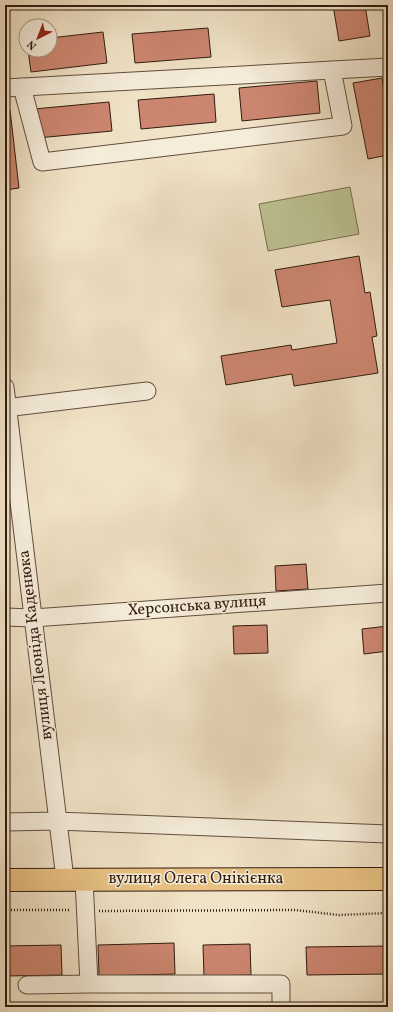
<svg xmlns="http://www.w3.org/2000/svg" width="393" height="1012" font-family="Vollkorn,serif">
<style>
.green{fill:#bdc292;stroke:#776f50}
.building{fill:#cc8670;stroke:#311c0f}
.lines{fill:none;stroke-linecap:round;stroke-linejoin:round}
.minor-casing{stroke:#614e3d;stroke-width:19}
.major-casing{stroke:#311c0f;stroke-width:24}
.path{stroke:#311c0f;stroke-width:2.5;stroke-dasharray:1 2;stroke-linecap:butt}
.minor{stroke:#f5ecda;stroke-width:17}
.major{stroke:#e8c183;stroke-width:22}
.labels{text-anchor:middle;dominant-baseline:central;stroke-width:3;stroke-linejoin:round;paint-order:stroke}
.street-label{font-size:16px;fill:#311c0f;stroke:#f5ecda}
</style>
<rect width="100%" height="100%" fill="#f0e2c6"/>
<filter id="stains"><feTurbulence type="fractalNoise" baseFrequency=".005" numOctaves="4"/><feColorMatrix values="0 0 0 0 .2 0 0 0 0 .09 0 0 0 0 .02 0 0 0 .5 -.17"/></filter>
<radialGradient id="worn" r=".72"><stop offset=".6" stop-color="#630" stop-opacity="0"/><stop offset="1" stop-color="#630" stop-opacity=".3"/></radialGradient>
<path class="green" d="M350,187L359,234L268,251L259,204Z"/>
<path class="building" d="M333,5H365L370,36L339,41Z
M208,28L211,57L135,63L132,34Z
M103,32L107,63L31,72L28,50H50V38Z
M382,78L388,110V155L368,159L353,83Z
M317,81L320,113L242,121L239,88Z
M214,94L216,122L141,129L138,100Z
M109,102L112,131L37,138L34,109Z
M10,110L19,188L5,190V111Z
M359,256L365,293L370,292L377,336L372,337L378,373L294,386L292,374L226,385L221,356L291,345L292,350L337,343L330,300L282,307L275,270Z
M306,564L308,589L276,591L275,566Z
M267,625L268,653L234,654L233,626Z
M388,626V651L364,654L362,629Z
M174,943L175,974L99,976L98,945Z
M250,944L251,975L204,976L203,945Z
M61,945L62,975L5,976V946Z
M388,946V974L307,975L306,947Z"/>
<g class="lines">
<defs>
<path id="minor" d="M22,87L42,162L343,126L332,70
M5,88L388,67
M5,387L65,879
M5,408L147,391
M5,617L33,618L388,593
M5,822L57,821L388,834
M84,879L89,984
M27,985L89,984H281V1007"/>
<path id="major" d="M5,880L388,879"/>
</defs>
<use href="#minor" class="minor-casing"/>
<use href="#major" class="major-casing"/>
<path class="path" d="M5,910H70
M99,911L295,910L339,915L388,913"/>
<use href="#minor" class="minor"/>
<use href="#major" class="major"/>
</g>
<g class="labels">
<g class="street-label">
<text transform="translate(197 606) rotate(-4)">Херсонська вулиця</text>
<text transform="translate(36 645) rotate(-97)">вулиця Леоніда Каденюка</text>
<text x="196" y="879">вулиця Олега Онікієнка</text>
</g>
</g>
<rect width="393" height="1012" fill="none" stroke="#f0e2c6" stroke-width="20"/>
<rect x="6" y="6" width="381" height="1000" fill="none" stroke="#311c0f" stroke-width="2"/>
<rect x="10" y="10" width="373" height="992" fill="none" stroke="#311c0f"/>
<g transform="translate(38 38) rotate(222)"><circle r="19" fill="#f5ecda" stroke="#a79989"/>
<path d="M0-3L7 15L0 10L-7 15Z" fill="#8f2418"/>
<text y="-6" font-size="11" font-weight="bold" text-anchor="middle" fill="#311c0f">N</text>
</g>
<rect width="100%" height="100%" filter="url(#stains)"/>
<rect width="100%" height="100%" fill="url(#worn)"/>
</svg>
